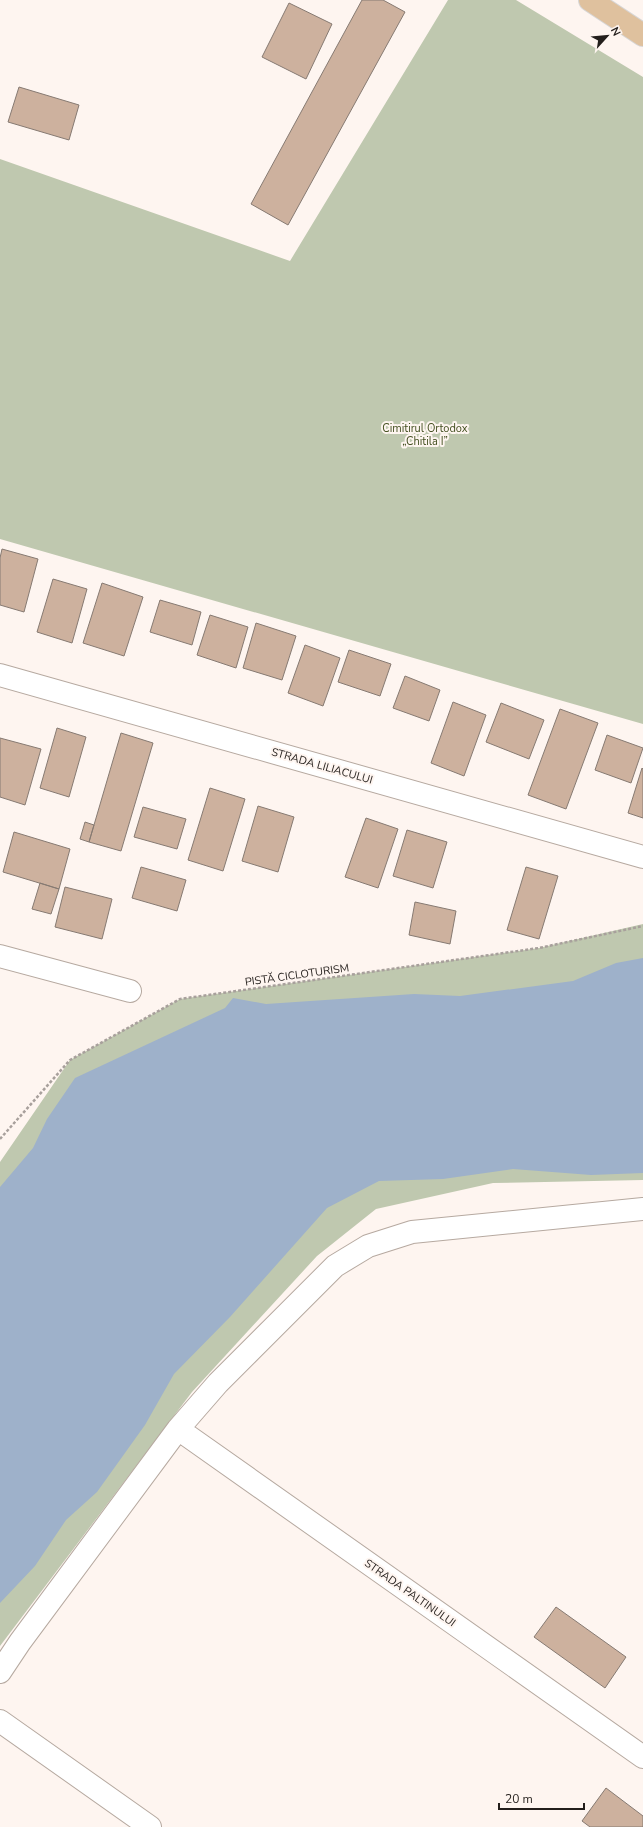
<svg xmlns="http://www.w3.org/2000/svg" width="643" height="1827" font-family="'Nunito Sans',sans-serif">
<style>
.green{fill:#bfc8af}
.water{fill:#9eb1ca}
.building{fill:#cdb19e;stroke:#867a72}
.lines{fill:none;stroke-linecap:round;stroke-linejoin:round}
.minor-casing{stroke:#b6a9a0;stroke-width:24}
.major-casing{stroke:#d7d6d6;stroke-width:24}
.path{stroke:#a8a09c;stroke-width:2.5;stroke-dasharray:3 2;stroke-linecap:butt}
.minor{stroke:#fff;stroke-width:22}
.major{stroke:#dfc19e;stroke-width:22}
.labels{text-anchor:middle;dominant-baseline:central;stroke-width:4;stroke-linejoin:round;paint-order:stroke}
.park-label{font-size:11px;fill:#455122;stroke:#fef5f0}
.street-label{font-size:11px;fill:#231e1b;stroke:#fef5f0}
</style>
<rect width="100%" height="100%" fill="#fef5f0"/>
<path class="green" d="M448,0H516L643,77V724L0,539V159L290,261Z
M643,924V1180L493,1183L376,1209L317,1256L192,1392L0,1646V1162L70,1060L180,999L539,948Z"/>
<path class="water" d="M643,958V1173L591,1175L513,1169L443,1179L379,1181L327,1208L230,1317L174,1374L145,1425L97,1492L66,1520L35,1566L0,1603V1187L33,1148L47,1119L75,1078L225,1008L233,998L266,1004L414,994L460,996L573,981L616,963Z"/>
<path class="building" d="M362,0H383L405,12L288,225L251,204Z
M289,3L332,24L306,79L262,57Z
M19,87L79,105L69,140L8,122Z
M2,549L38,559L24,612L0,605V558Z
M53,579L87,589L72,643L37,632Z
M102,583L143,597L124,656L83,643Z
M160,600L201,612L192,645L150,632Z
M210,615L248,627L236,668L197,655Z
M256,623L296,636L282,680L243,668Z
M305,645L340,658L323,706L288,693Z
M349,650L391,664L380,696L338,682Z
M405,676L440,690L429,721L393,708Z
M453,702L486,715L464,776L431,763Z
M501,703L544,720L529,759L486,742Z
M560,709L598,723L566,809L528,795Z
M57,728L86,737L69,797L40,788Z
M121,733L153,743L121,851L89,842Z
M607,735L643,748L631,783L595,770Z
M0,738L41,749L25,805L0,797Z
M642,768L643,769V818L628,813Z
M210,788L245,799L223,871L188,860Z
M258,806L294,817L278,872L242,861Z
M143,807L186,819L177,849L134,837Z
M366,818L398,829L378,888L345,877Z
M85,822L94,825L89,842L80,839Z
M407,830L447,842L433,888L393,876Z
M14,832L70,849L59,889L3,872Z
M141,867L186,880L177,911L132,898Z
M526,867L558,876L539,939L507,930Z
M40,883L59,889L51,914L32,909Z
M65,887L112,899L102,939L55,927Z
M415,902L456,911L450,944L409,935Z
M556,1607L626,1657L605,1688L534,1637Z
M606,1788L643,1816V1827H590L582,1821Z"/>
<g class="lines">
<defs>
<path id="minor" d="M0,675L643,857
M0,956L130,991
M178,1429L643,1757
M0,1672L20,1642L178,1429L218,1383L335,1266L368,1246L412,1232L643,1209
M0,1721L150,1827"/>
<path id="major" d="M590,0L643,35"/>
</defs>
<use href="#minor" class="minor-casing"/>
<use href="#major" class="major-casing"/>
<path class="path" d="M0,1139L70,1060L180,999L539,948L643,926"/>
<use href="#minor" class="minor"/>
<use href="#major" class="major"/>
</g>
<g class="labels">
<g class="park-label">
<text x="425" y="428">Cimitirul Ortodox<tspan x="425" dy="13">„Chitila I”</tspan></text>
</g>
<g class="street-label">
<text transform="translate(322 766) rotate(16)">STRADA LILIACULUI</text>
<text transform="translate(297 975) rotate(-8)">PISTĂ CICLOTURISM</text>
<text transform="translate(410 1593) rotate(35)">STRADA PALTINULUI</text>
</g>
</g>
<g transform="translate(607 36) rotate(63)" stroke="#fef5f0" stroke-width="3" paint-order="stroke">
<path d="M0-3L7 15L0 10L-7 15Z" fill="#231e1b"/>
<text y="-6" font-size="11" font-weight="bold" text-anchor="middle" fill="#231e1b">N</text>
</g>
<path d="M499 1803v6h85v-6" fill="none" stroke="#231e1b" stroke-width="2"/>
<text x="505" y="1803" font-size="12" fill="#231e1b" stroke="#fef5f0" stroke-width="3" paint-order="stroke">20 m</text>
</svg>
